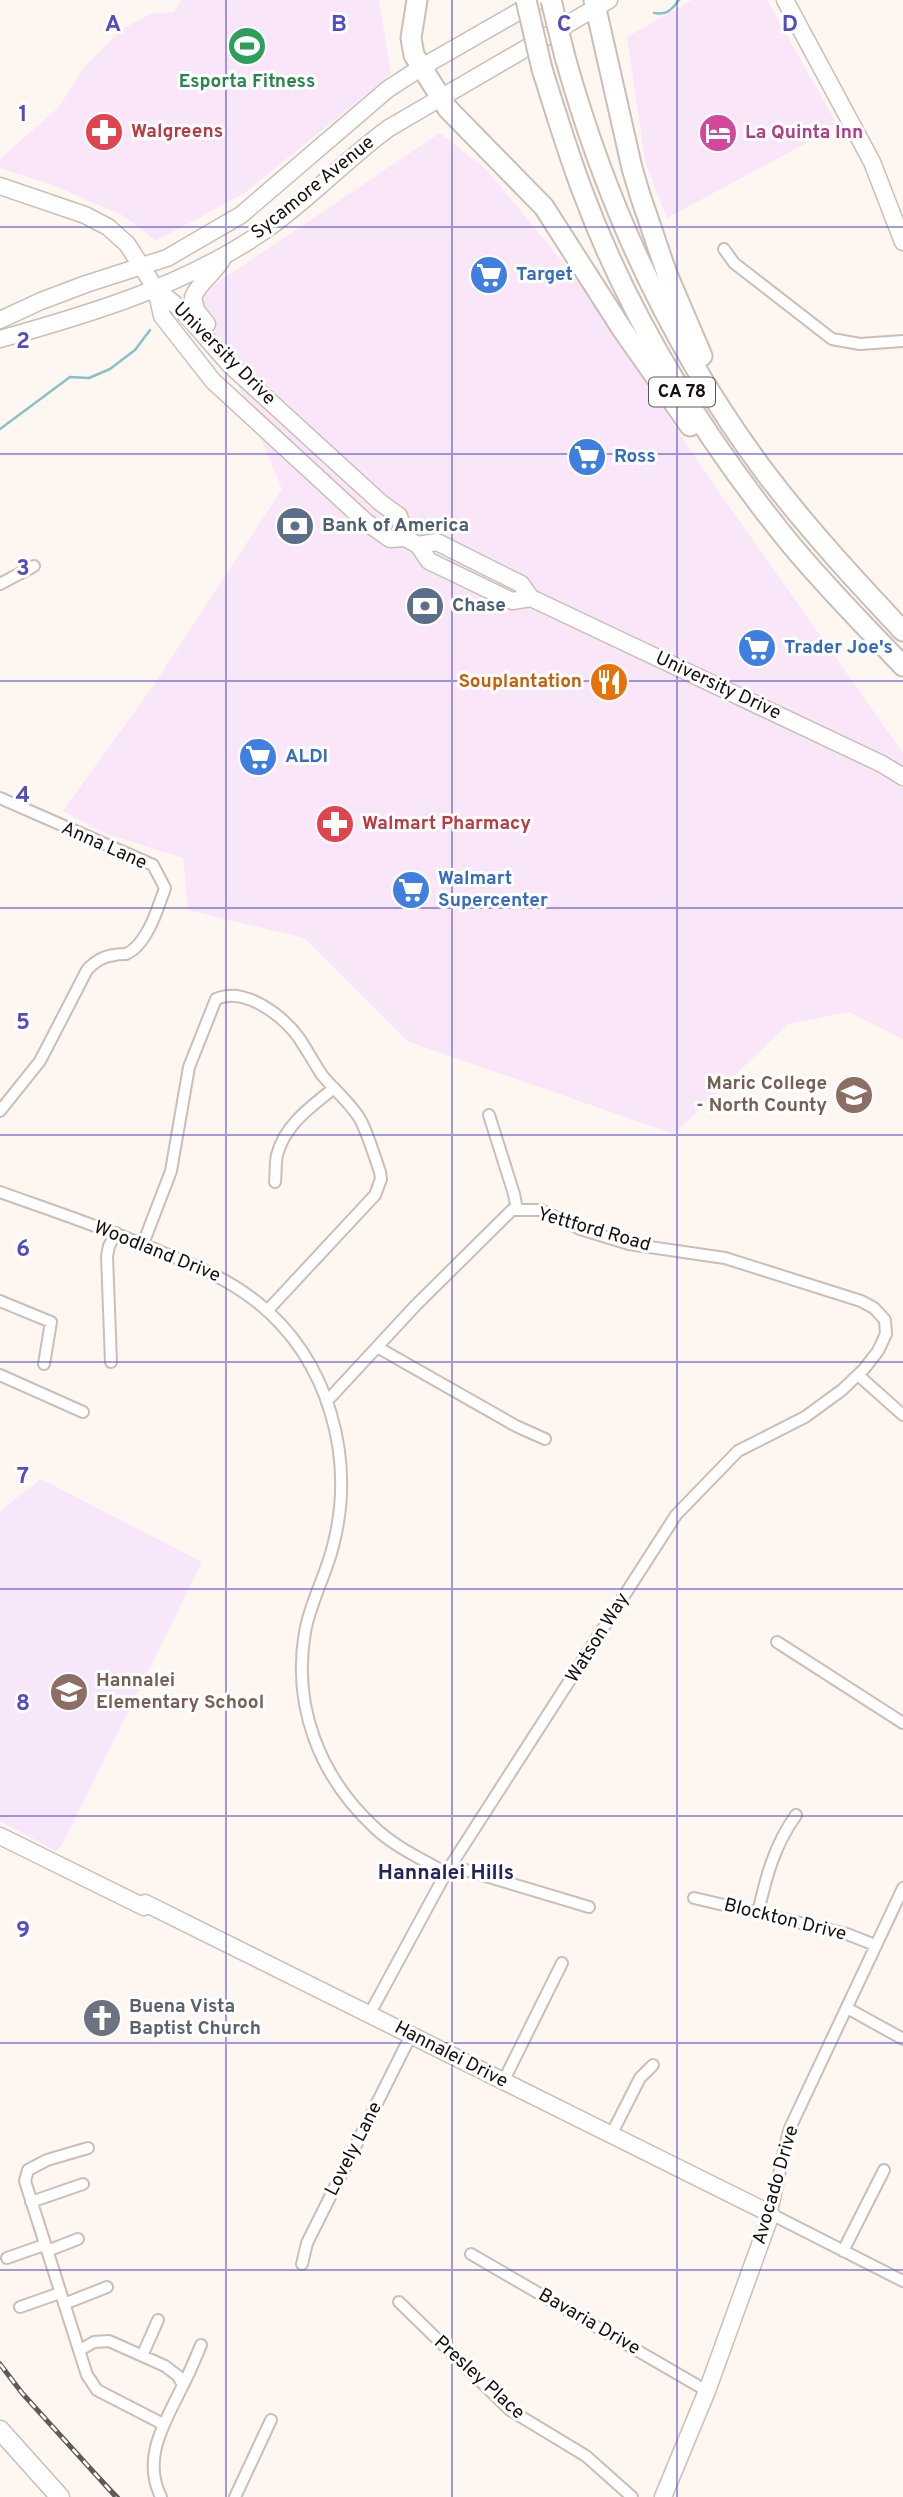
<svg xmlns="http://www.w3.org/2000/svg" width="903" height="2497" font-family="Overpass,sans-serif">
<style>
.commercial{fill:#f9e7f9}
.education{fill:#f8e7fa}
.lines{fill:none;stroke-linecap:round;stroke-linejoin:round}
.stream{stroke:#87c3c6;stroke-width:2.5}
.street-casing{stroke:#cbbeb6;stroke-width:14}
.secondary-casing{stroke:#cbbeb6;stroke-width:19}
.primary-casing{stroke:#cbbeb6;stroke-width:21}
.highway-casing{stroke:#cbbeb6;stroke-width:23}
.street{stroke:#fff;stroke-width:10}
.secondary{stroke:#fff;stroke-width:16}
.primary{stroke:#fff;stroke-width:18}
.highway{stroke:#fff;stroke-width:19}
.tram{stroke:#605a57;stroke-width:2}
.rail-casing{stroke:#605a57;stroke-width:5}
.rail{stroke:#fff;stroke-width:2.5;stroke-dasharray:8;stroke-linecap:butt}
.highway-bridge-casing{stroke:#cbbeb6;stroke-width:23;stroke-linecap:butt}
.highway-bridge{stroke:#fff;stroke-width:19}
.grid{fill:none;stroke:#544cc4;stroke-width:2;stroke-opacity:0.55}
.labels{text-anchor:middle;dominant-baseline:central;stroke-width:6;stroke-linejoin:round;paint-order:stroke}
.shield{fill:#fff;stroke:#5b5856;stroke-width:2}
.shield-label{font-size:18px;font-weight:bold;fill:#15100e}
.leisure-label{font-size:19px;font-weight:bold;fill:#27864d;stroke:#fff}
.health-label{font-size:19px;font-weight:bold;fill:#be3a42;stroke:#fff;text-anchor:start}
.hotel-label{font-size:19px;font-weight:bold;fill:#b23c85;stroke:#fff;text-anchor:start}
.street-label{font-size:19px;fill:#15100e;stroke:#fff}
.shop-label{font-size:19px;font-weight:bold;fill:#366cbe;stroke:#fff;text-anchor:start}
.service-label{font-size:19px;font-weight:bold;fill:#4e5e75;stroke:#fff;text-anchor:start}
.food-label{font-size:19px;font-weight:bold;fill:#c56008;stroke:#fff;text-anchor:end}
.education-label{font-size:19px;font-weight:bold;fill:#785e54;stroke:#fff;text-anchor:end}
.worship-label{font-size:19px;font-weight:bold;fill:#5b616d;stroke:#fff;text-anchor:start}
.neighbourhood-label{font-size:21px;font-weight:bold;fill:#25235c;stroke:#fff}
.grid-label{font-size:23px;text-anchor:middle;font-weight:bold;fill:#544cc4;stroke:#fff;stroke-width:6;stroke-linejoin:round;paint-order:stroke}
</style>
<rect width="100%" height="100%" fill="#fef6f1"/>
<path class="commercial" d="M181,0H379L391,74L246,192L156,241L124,216L50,184L0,168V159L59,107L84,67L122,29L153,13L174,12Z
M692,0H767L838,126L667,218L645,161L627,37Z
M440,133L487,170L580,283L705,472L903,753V1039L849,1012L788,1024L674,1134L407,1041L304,938L188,910L183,858L104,833L63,811L153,686L282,489L200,294Z"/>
<path class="education" d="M41,1479L202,1562L63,1843L56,1851L0,1821V1511Z"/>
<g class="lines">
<path class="stream" d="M654,13C668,15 671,10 679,0
M0,429L70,377L89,378L110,369L135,350L150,330"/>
<defs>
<path id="street" d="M724,249L734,263L832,339L860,344L903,341
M0,584L34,566
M0,798L153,865L165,888C158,908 147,945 126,954C124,954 117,954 115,955C103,956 95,961 87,970L40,1061L0,1111
M489,1115L514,1194L517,1210
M275,1182C276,1174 275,1163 277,1155C285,1124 311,1107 334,1088
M0,1192C53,1211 107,1229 159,1251C194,1265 227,1278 257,1302C329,1360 356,1458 333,1546C326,1575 310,1603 305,1632C292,1707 320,1777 375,1828C395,1847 422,1859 446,1873L459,1868L589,1907
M143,1244L171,1171L189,1067L216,999C245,986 283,1016 299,1038C307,1050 314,1063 322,1075C334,1090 352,1104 361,1121C369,1137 374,1155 380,1172L381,1179L375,1195L267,1311
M0,1301L51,1322L44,1364
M377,1347L516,1426L545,1439
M111,1362L107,1256L109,1246L116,1233
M0,1375L83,1412
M858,1375L903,1415
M328,1400L416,1305L512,1210H541L580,1229L629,1244L725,1258L861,1301L874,1308L885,1320L886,1334L878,1351L864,1369L842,1390L805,1417L738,1451L676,1515L446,1873L369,2015
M777,1642L903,1723
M903,1888L790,2128C781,2157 778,2186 771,2214L903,2281
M694,1898L847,1934L875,1945
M758,1913C766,1877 774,1846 796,1815
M847,2008L903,2039
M503,2082L562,1963
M611,2135L640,2078L653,2065
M88,2148L47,2160L28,2170L25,2181L87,2375L97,2390L163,2424
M31,2202L83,2184
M47,2251L78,2239
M843,2251L884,2170
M471,2254L707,2391
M7,2258L44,2245
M302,2264L307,2243L411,2035
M399,2302L510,2410L586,2456L632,2497
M64,2304L107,2287
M20,2307L60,2293
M80,2350L94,2342L109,2341L165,2366L178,2376L183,2385
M142,2356L158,2320
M161,2497C141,2457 166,2421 183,2385C190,2372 195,2359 201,2345
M235,2497L271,2420"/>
<path id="secondary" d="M785,0L872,162L903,242
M0,186L85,215L108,227L127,244L156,289L182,310L230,365L381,503L399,516L405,538
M156,289L162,316L213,381L366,522L390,539L405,538L418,545L429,561L512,601L531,598
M0,320L41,301L86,284L167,258L241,215L388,89L422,67L539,0
M207,324L196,310L193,297C200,281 215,273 223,258
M0,339C90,314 183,286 261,233C307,202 345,160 389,128L609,0
M418,545L437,542L521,584L531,598L882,764L903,777
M0,1836L144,1907L145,1903L771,2214L707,2391L663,2497"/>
<path id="primary" d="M0,2430L60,2497"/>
<path id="highway" d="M417,0L411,38L414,55L448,109L544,207L622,329L690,426
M594,0L632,168L640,195L667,274L702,356
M565,57C607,207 673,350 767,475C809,530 856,581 903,631
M542,69C555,110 567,150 582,190C629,317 703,436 788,541C824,585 864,625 903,666"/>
</defs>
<use href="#street" class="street-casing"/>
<use href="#secondary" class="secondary-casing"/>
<use href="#primary" class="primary-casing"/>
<use href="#highway" class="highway-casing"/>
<use href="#street" class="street"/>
<use href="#secondary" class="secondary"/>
<use href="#primary" class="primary"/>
<use href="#highway" class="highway"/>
<path class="tram" d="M74,2450L119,2497"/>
<defs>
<path id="rail" d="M0,2364L22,2393L116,2497"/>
</defs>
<use href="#rail" class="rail-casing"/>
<use href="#rail" class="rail"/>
<defs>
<path id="highway-bridge" d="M526,0L542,69
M551,0L565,57"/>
</defs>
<use href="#highway-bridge" class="highway-bridge-casing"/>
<use href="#highway-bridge" class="highway-bridge"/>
</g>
<path class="grid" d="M226,0V2497M452,0V2497M677,0V2497M0,227H903M0,454H903M0,681H903M0,908H903M0,1135H903M0,1362H903M0,1589H903M0,1816H903M0,2043H903M0,2270H903"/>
<defs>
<symbol id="stadium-disc" viewBox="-11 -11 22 22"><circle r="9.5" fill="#2e9e5b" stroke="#fff"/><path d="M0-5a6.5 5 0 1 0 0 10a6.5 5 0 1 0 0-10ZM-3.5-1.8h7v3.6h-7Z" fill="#fff"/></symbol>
<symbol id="pharmacy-disc" viewBox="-11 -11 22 22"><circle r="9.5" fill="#e0444e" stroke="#fff"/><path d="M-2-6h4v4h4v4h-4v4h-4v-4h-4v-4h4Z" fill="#fff"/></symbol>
<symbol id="hotel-disc" viewBox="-11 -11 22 22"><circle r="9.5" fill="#d1479c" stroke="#fff"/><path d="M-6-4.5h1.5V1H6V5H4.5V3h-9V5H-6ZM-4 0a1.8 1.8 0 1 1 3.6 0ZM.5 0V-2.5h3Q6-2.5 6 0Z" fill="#fff"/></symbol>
<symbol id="supermarket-disc" viewBox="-11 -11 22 22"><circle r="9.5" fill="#3f7fe0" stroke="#fff"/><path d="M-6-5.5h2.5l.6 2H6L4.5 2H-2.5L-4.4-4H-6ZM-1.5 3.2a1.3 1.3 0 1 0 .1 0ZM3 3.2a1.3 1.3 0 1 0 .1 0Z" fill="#fff"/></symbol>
<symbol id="bank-disc" viewBox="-11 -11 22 22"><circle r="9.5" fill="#5c6f8a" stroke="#fff"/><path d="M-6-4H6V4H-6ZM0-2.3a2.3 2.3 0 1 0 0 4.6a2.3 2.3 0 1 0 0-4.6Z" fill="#fff"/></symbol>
<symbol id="restaurant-disc" viewBox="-11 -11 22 22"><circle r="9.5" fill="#e8710a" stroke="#fff"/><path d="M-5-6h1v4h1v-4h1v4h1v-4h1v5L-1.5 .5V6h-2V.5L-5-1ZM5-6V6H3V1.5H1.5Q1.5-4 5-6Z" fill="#fff"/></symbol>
<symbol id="school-disc" viewBox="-11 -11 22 22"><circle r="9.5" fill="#8d6e63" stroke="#fff"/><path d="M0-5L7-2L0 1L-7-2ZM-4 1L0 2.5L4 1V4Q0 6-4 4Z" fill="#fff"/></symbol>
<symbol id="church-disc" viewBox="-11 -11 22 22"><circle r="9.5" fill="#6b7280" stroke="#fff"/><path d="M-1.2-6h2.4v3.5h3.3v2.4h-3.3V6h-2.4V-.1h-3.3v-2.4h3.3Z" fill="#fff"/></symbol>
</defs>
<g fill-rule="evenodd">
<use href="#stadium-disc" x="225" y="24" width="44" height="44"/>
<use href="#pharmacy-disc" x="82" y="110" width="44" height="44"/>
<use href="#hotel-disc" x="696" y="111" width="44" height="44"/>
<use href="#supermarket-disc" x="467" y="253" width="44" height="44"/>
<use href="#supermarket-disc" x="565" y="435" width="44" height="44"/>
<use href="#bank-disc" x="273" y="504" width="44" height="44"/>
<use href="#bank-disc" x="403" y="584" width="44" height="44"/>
<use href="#supermarket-disc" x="735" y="626" width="44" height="44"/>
<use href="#restaurant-disc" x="587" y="660" width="44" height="44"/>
<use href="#supermarket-disc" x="236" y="735" width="44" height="44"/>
<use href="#pharmacy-disc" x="313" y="802" width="44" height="44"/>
<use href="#supermarket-disc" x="389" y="868" width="44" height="44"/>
<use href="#school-disc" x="832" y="1073" width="44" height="44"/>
<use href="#school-disc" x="47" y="1670" width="44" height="44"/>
<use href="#church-disc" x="80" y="1996" width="44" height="44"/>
</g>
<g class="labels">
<rect class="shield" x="649" y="377.5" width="66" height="29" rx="5"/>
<g class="shield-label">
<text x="682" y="392">CA 78</text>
</g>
<g class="leisure-label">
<text x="247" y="82">Esporta Fitness</text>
</g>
<g class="health-label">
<text x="131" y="132">Walgreens</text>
<text x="362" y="824">Walmart Pharmacy</text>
</g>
<g class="hotel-label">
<text x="745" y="133">La Quinta Inn</text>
</g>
<g class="street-label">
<text transform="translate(313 188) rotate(-39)">Sycamore Avenue</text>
<text transform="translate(224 354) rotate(45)">University Drive</text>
<text transform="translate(718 686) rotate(25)">University Drive</text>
<text transform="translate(104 846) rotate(24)">Anna Lane</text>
<text transform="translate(594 1230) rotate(16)">Yettford Road</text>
<text transform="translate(157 1252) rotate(22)">Woodland Drive</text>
<text transform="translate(598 1638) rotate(-58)">Watson Way</text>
<text transform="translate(785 1920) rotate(14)">Blockton Drive</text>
<text transform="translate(451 2055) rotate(27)">Hannalei Drive</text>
<text transform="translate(354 2149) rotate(-63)">Lovely Lane</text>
<text transform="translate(776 2185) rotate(-74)">Avocado Drive</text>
<text transform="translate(589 2322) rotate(30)">Bavaria Drive</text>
<text transform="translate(479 2378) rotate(42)">Presley Place</text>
</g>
<g class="shop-label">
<text x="516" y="275">Target</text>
<text x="614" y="457">Ross</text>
<text x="784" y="648">Trader Joe's</text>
<text x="285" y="757">ALDI</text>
<text x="438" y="879">Walmart<tspan x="438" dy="22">Supercenter</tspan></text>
</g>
<g class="service-label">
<text x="322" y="526">Bank of America</text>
<text x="452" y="606">Chase</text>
</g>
<g class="food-label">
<text x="582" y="682">Souplantation</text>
</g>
<g class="education-label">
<text x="827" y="1084">Maric College<tspan x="827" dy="22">- North County</tspan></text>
<text x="96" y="1681" text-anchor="start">Hannalei<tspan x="96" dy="22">Elementary School</tspan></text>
</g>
<g class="worship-label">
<text x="129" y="2007">Buena Vista<tspan x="129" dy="22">Baptist Church</tspan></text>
</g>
<g class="neighbourhood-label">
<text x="446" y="1873">Hannalei Hills</text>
</g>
</g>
<g class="grid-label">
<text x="113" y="31">A</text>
<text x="339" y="31">B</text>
<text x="564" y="31">C</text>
<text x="790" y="31">D</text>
<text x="23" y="121">1</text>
<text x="23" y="348">2</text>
<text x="23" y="575">3</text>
<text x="23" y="802">4</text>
<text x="23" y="1029">5</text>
<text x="23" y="1256">6</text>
<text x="23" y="1483">7</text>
<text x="23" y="1710">8</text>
<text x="23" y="1937">9</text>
</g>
</svg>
